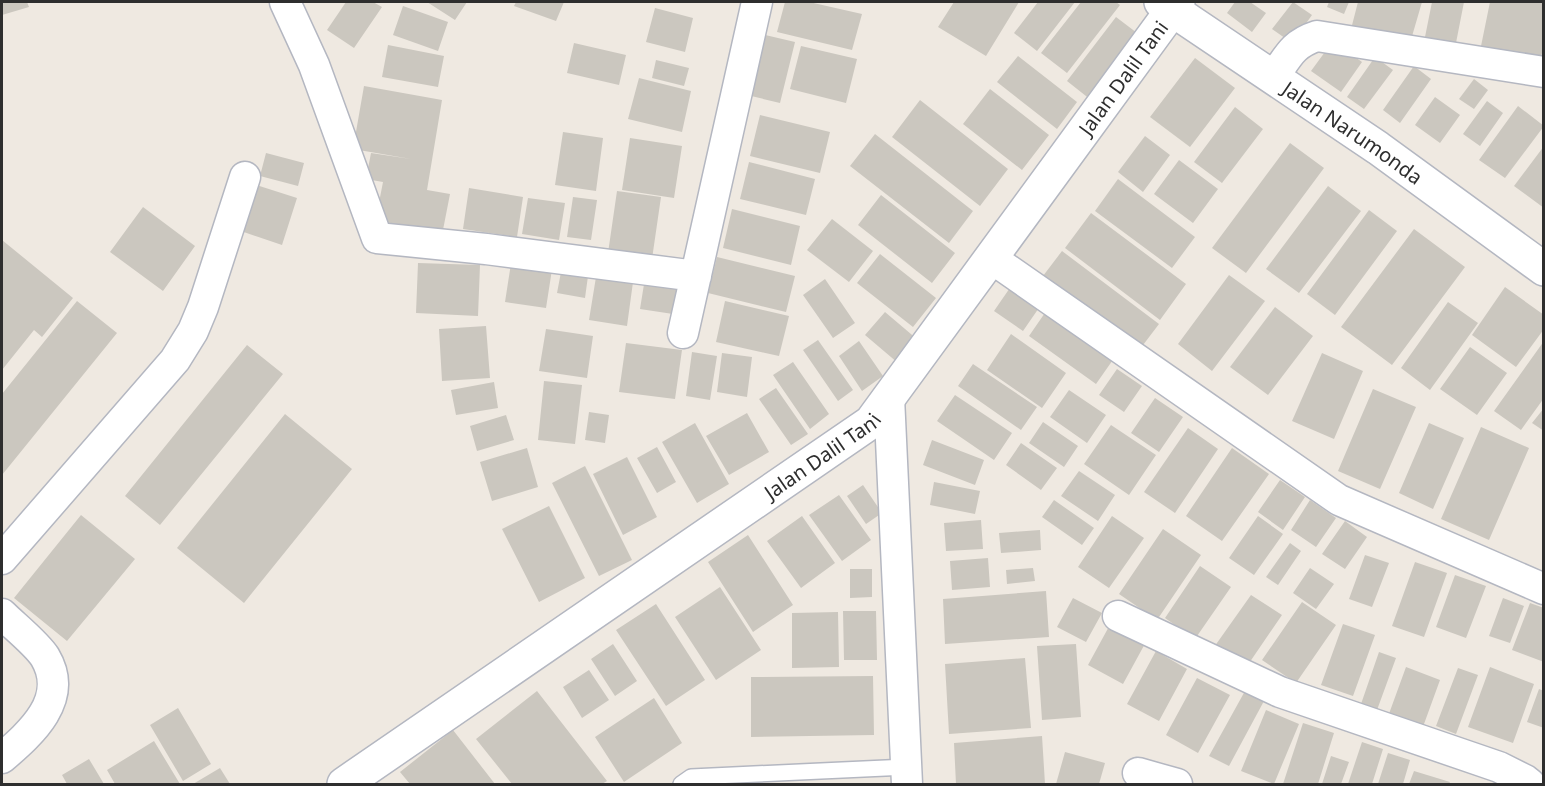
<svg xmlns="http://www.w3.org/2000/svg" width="1545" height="786" font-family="'Noto Sans',sans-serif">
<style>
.building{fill:#cbc7bf}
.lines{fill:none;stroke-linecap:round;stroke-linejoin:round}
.service-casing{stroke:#b4b7c1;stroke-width:18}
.minor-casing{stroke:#b4b7c1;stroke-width:33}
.tertiary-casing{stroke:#b4b7c1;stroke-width:36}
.service{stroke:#fff;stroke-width:15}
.minor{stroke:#fff;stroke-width:30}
.tertiary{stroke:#fff;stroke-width:33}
.labels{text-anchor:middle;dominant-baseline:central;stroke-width:4.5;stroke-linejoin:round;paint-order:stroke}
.street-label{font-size:20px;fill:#2e2e2e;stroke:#fff}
</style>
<rect width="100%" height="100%" fill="#efe9e1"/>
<path class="building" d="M2,2H27L29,7L2,15Z
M346,2H373L382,7L354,48L327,30Z
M427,2H467L455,20Z
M516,2H564L556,21L514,6Z
M785,2H809L862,14L852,50L777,32Z
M954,2H1019L986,56L938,27Z
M1038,2H1075L1037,51L1014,33Z
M1081,2H1116L1120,5L1067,73L1041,53Z
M1235,2H1250L1266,13L1252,32L1227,13Z
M1293,2L1312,15L1292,43L1272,29Z
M1329,2H1349L1344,14L1327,7Z
M1358,2H1422L1408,50L1350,33Z
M1432,2H1464L1455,48L1424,42Z
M1490,2H1544V44L1540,62L1480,51Z
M403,6L448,22L438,51L393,35Z
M655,8L693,18L685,52L646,42Z
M1116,17L1141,36L1091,100L1067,81Z
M761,34L795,42L780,103L747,95Z
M1333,41L1362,62L1341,92L1311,71Z
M574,43L626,55L619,85L567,73Z
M388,45L444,56L438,87L382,77Z
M801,46L857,59L846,103L790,89Z
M1018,56L1077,102L1057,129L997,82Z
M1375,57L1393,70L1364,109L1347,97Z
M1195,58L1235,88L1190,147L1150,117Z
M656,60L689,68L684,86L652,78Z
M1414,66L1431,79L1400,123L1383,110Z
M639,78L691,91L682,132L628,119Z
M1474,79L1488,90L1474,109L1459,99Z
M364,86L442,100L427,190L450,194L442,235L375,223L383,182L366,179L371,153L411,159L353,149Z
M990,89L1049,135L1022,170L963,124Z
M1435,97L1460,115L1440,143L1415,125Z
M920,100L1008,169L980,206L892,137Z
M1487,101L1503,113L1480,146L1463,134Z
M1518,106L1544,126L1505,178L1479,160Z
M1235,107L1263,129L1222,183L1194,162Z
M760,115L830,132L820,173L750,156Z
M563,132L603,138L596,191L555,185Z
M875,134L973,211L949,243L850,166Z
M1145,136L1170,155L1143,192L1118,172Z
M630,138L682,146L674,198L622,190Z
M1290,143L1324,168L1246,273L1212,248Z
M1544,146V208L1514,186Z
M266,153L304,163L298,186L260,176Z
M1179,160L1218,189L1193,223L1154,194Z
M749,162L815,179L806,215L740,199Z
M1118,179L1195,237L1172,268L1095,211Z
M253,184L297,198L282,245L238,230Z
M1328,186L1361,211L1299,293L1266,269Z
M469,188L523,197L517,237L463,229Z
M617,191L661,197L652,259L608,253Z
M881,195L955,253L932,283L858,225Z
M573,197L597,200L591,240L567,237Z
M528,198L565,203L559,240L522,234Z
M143,207L195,246L163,291L110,252Z
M732,209L800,226L791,265L723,248Z
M1369,210L1397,231L1335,315L1307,294Z
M1091,213L1186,284L1160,320L1065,248Z
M832,219L873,251L849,282L807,250Z
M1414,229L1465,267L1392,365L1341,327Z
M2,240L73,298L42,337L34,330L2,370Z
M1062,251L1159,324L1140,349L1043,276Z
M880,254L936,298L913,327L857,283Z
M512,257L553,263L546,308L505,302Z
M717,257L795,276L786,312L708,293Z
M418,263L480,265L478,316L416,313Z
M561,272L588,276L585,298L557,293Z
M1229,275L1265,301L1212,371L1178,344Z
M596,277L633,282L627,326L589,320Z
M645,278L678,283L673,314L640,309Z
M825,279L855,323L833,338L803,295Z
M1014,282L1043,302L1023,331L994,311Z
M1505,287L1544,315V329L1516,367L1472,335Z
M77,301L117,333L2,475V394Z
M725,301L789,316L779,356L716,342Z
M1448,302L1478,323L1430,390L1401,368Z
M1049,307L1117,354L1096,384L1029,336Z
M1275,307L1313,336L1268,395L1230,367Z
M885,312L918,340L898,363L865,335Z
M486,326L490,378L442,381L439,329Z
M546,329L593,336L587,378L539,371Z
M1011,334L1066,373L1042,408L987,370Z
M818,340L853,390L838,401L803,350Z
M859,341L883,376L862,391L839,356Z
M1544,341V398L1521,430L1494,411Z
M626,343L682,350L675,399L619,392Z
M247,345L283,374L160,525L125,496Z
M1470,347L1507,373L1477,415L1440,389Z
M692,352L717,356L710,400L686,396Z
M722,353L752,357L747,397L717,392Z
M1322,353L1363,371L1334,439L1292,421Z
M793,362L829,414L810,429L773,375Z
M973,364L1037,407L1021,430L958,386Z
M1117,369L1142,386L1124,412L1099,395Z
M544,381L582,385L575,444L538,440Z
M494,382L498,408L456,415L451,390Z
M776,388L808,434L791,445L759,399Z
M1373,389L1416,407L1380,489L1338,471Z
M1069,390L1106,415L1087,443L1050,417Z
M955,395L1012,433L994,460L937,421Z
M1155,398L1183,417L1159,452L1131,433Z
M1544,408V431L1532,423Z
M589,412L609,415L605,443L585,440Z
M747,413L769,452L729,475L706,436Z
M285,414L352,469L244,603L177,548Z
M506,415L514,440L477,451L470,426Z
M1043,422L1078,446L1064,467L1029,443Z
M695,423L729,484L697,503L662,442Z
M1429,423L1464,438L1433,509L1399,493Z
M1111,425L1156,455L1129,495L1084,464Z
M1481,427L1529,448L1489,540L1441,519Z
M1188,428L1218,449L1175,513L1144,492Z
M932,440L984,460L975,485L923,465Z
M1021,443L1057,468L1041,490L1006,465Z
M657,447L676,482L657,493L637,458Z
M527,448L538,487L492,501L480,462Z
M1232,448L1269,474L1222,541L1186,516Z
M627,457L657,517L623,535L593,474Z
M585,466L632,560L599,576L552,483Z
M1079,471L1115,495L1098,521L1061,496Z
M1280,480L1305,497L1283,530L1258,512Z
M934,482L980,491L975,514L930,505Z
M863,485L882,513L866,524L847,496Z
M839,495L871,540L842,561L809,515Z
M1054,500L1094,528L1082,545L1042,517Z
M1310,500L1336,518L1316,547L1291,530Z
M549,506L585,578L539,602L502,529Z
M81,515L135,559L67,641L14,598Z
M802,516L835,563L801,588L767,541Z
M1112,516L1144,538L1109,588L1078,567Z
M1258,516L1283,534L1254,575L1229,558Z
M981,520L983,549L946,551L944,523Z
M1345,521L1367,537L1345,569L1322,554Z
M1163,529L1201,555L1157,620L1119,594Z
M1040,530L1041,550L1001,553L999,533Z
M748,535L793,605L753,632L708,562Z
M1290,543L1301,551L1278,585L1266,577Z
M1365,555L1389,563L1372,607L1349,599Z
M988,558L990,587L952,590L950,561Z
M1415,562L1447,573L1424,637L1392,626Z
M1200,566L1231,587L1195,639L1165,618Z
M1033,568L1035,581L1007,584L1006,570Z
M1310,568L1334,584L1316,609L1293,593Z
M850,569H872V597L850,598Z
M1455,575L1486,586L1466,638L1436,627Z
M720,587L761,650L716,680L675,617Z
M1046,591L1049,637L945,644L943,599Z
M1251,595L1282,615L1243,672L1212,650Z
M1073,598L1102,613L1086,642L1057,627Z
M1503,598L1524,606L1510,643L1489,636Z
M1302,602L1336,625L1296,683L1262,660Z
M1530,603L1544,608V662L1512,650Z
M656,604L705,680L666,706L616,630Z
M843,611H876L877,660H844Z
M838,612L839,667L792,668V613Z
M1112,621L1147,640L1123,684L1088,665Z
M1343,624L1375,635L1353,696L1321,685Z
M613,644L637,681L615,696L591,659Z
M1076,644L1081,717L1042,720L1037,646Z
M1156,651L1187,669L1159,721L1127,704Z
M1379,652L1396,658L1377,710L1361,704Z
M1025,658L1031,728L949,734L945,664Z
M1406,667L1440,680L1420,735L1386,722Z
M1490,667L1534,684L1513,743L1468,727Z
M1458,668L1478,675L1456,734L1436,726Z
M589,670L609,700L582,718L563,687Z
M873,676L874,735L751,737V677Z
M1197,678L1230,695L1198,753L1166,735Z
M1539,689L1544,691V728L1527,722Z
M537,691L607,781L602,784H512L476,739Z
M1245,691L1264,701L1229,766L1209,756Z
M654,698L682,743L624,782L595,737Z
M178,708L211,764L183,781L150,725Z
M1266,710L1299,724L1274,784L1241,771Z
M1303,723L1334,733L1318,784H1283Z
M453,730L495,784H410L400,772Z
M1042,736L1045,784H956L954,743Z
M154,741L180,784H115L107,770Z
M1362,742L1383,749L1372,784H1348Z
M1065,752L1105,763L1099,784H1056Z
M1388,753L1410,760L1403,784H1378Z
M1331,756L1349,762L1341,784H1322Z
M89,759L104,784H67L62,775Z
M220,768L230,784H193Z
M1414,771L1450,782L1449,784H1409Z"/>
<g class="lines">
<defs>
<path id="service" d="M681,784L691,777L907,767"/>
<path id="minor" d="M285,2L314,65L377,238L486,249L696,276
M1273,78C1288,57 1292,44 1317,36L1544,72
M991,258L1339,500L1544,589
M683,333L757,2
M889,397L907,784
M2,559L175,360L193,331L203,307L245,177
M2,614C13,625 37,644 45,657C70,699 31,733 2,758
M1118,616L1280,692L1499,767L1525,780L1530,784
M1138,773L1177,784"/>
<g id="tertiary">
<path id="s1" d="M1161,2L1378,148L1544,269"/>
<path id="s2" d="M344,784L871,422L1178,2"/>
</g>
</defs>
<use href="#service" class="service-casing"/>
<use href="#minor" class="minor-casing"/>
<use href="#tertiary" class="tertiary-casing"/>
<use href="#service" class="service"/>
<use href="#minor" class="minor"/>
<use href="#tertiary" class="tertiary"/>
</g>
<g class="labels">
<g class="street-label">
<text stroke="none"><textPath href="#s2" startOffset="1066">Jalan Dalil Tani</textPath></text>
<text stroke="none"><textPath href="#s1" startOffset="232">Jalan Narumonda</textPath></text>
<text stroke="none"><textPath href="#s2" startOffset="580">Jalan Dalil Tani</textPath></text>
</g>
</g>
<rect width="1545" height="786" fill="none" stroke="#2e2e2e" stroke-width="6"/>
</svg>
